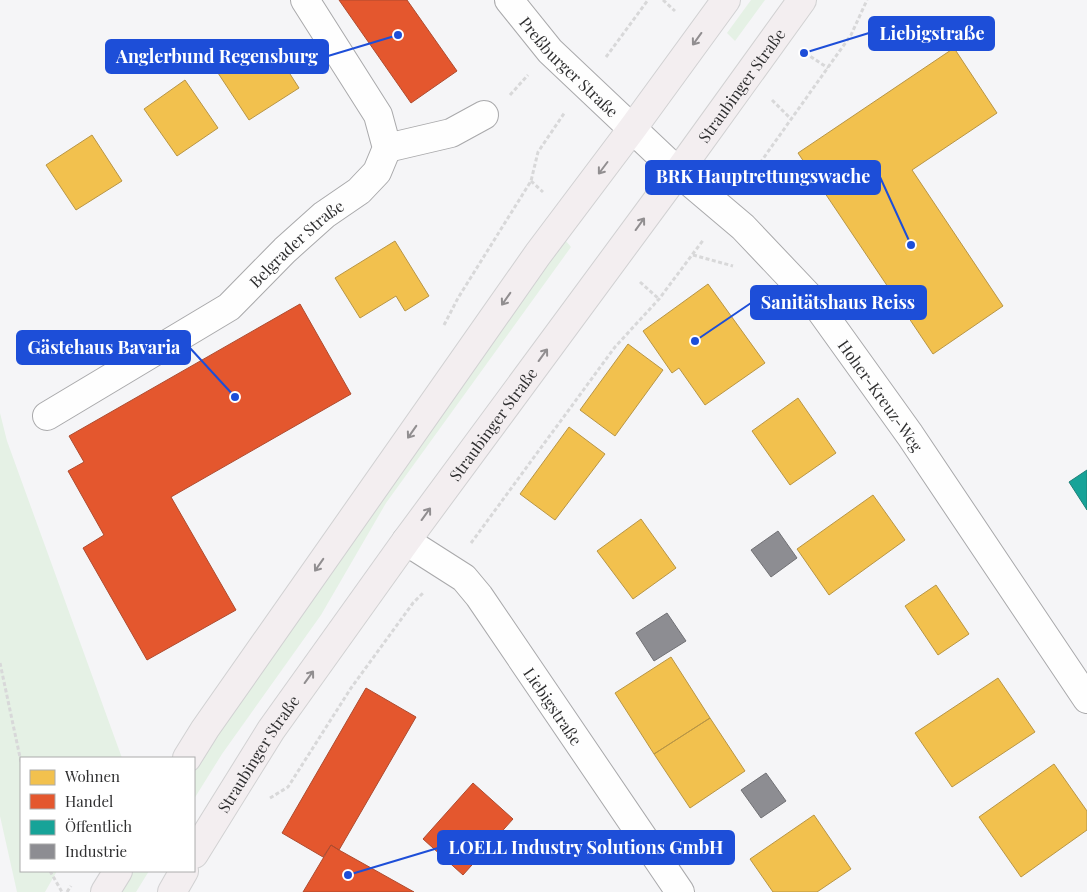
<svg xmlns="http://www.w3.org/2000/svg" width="1087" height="892" font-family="'Playfair Display',serif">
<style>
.green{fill:#e5f1e5}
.homes{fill:#f2c14e;stroke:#b89545}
.shops{fill:#e4572e;stroke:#ae4b2f}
.public{fill:#17a398;stroke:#1e8079}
.industry{fill:#8d8d92;stroke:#717175}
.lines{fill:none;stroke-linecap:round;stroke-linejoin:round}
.minor-casing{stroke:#a9a9ab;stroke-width:30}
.major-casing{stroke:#d1d1d2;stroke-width:30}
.path{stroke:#d8d8d9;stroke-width:3;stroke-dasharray:4 2.5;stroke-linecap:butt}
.minor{stroke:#fefefe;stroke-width:28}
.major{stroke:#f3eef0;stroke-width:28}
.oneway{stroke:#918e90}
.labels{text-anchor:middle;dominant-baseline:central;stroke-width:5;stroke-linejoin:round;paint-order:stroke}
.street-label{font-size:16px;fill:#2f2f30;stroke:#fff}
.leader{fill:none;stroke:#1d4ed8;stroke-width:2}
.callout-dot{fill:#1d4ed8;stroke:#fff;stroke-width:2}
.callout{fill:#1d4ed8;stroke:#1d4ed8;stroke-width:2}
.callout-label{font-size:18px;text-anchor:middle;font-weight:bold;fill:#fff}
</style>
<rect width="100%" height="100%" fill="#f5f5f7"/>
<path class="green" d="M751,0H765L735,41L727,33Z
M565,240L571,247L386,503L321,615L222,754L194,799V773L231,713Z
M0,413L7,441L122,758H21V871H57L45,892H17L0,816Z
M133,871H149L136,892H120Z"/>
<path class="homes" d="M954,48L997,113L912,170L1003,306L933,354L798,153Z
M274,49L299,88L249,120L216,70L247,50L254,62Z
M185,80L218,128L177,156L144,109Z
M92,135L122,181L76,210L46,165Z
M395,241L429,296L405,311L396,296L360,318L335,278Z
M708,284L765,363L705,405L679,368L672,373L643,331Z
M628,344L663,370L615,436L580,410Z
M798,398L836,453L790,485L752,431Z
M569,427L605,454L555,520L520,494Z
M873,495L905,540L829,595L797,549Z
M641,519L676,568L633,599L597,551Z
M936,585L969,634L938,655L905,606Z
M671,657L710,718L654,754L615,693Z
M998,678L1035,732L952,787L915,733Z
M710,718L745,771L690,808L654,754Z
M1054,764L1087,811V830L1021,877L979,817Z
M814,815L851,869L817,892H773L750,859Z"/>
<path class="shops" d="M339,0H407L457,71L411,103Z
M300,304L351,394L171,497L236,610L147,660L83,548L104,535L68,471L84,462L69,436Z
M366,688L416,717L339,850L331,845L323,857L282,833Z
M473,783L513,819L463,875L423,839Z
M331,845L339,850L414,892H303Z"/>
<path class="public" d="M1087,470V510L1069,482Z"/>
<path class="industry" d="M778,531L797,558L771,577L751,550Z
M667,613L686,641L654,661L636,633Z
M766,773L786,801L761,818L741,790Z"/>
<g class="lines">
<defs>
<g id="minor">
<path id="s1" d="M509,0L550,51L678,172L743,227L816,304L910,435L1087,699"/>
<path d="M387,148L451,133L484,115"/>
<path id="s2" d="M47,416L229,307L285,250L324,215L359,191L377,172L387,148L378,115L305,0"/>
<path id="s3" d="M406,541L464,578L479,596L680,892"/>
</g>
<g id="major">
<path d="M187,758L205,729L538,254L632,129L726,0"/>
<path id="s4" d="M194,854L271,730L406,541L678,172L802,0"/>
<path d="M105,892L118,871"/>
<path d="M172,892L184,871"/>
</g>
</defs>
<use href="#minor" class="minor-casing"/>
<use href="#major" class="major-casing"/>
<path class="path" d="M663,0L675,11
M805,53L828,68
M606,57L648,0
M510,95L528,75
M772,100L791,119
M531,181L543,192
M745,184L851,35L867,0
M693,255L733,266
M640,282L659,299
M444,325L458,298L531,181L538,152L565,112
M471,543L615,347L659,299L704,239
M0,663L21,762
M270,798L288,787L351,688L413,603L423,593
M50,871L62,892
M67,892L71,886"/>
<use href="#minor" class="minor"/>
<use href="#major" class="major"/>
</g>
<defs><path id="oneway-shaft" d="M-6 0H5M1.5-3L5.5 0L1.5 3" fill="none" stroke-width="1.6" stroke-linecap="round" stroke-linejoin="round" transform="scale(1.25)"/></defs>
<g class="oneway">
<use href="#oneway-shaft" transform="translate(697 39) rotate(126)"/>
<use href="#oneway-shaft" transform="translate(603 168) rotate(127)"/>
<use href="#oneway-shaft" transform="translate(640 224) rotate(-54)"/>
<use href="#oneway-shaft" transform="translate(506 299) rotate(125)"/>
<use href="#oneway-shaft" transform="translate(543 355) rotate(-54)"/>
<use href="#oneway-shaft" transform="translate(412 432) rotate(125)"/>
<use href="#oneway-shaft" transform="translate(426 514) rotate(-54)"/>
<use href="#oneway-shaft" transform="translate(319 565) rotate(125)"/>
<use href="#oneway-shaft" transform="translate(309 677) rotate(-54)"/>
</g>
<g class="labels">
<g class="street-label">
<text stroke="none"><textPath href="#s1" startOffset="90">Preßburger Straße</textPath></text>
<text stroke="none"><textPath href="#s4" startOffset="944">Straubinger Straße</textPath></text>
<text stroke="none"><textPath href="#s2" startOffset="305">Belgrader Straße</textPath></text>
<text stroke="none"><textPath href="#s1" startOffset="545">Hoher-Kreuz-Weg</textPath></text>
<text stroke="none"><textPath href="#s4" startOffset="524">Straubinger Straße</textPath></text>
<text stroke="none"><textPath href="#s3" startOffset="225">Liebigstraße</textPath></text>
<text stroke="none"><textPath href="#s4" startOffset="119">Straubinger Straße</textPath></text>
</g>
</g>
<path class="leader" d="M804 53L869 33M398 35L328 56M911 245L880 177M695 341L751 303M235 397L190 348M348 875L438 848"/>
<g class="callout-dot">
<circle cx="804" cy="53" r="5"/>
<circle cx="398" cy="35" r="5"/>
<circle cx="911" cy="245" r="5"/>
<circle cx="695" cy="341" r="5"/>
<circle cx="235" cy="397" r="5"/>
<circle cx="348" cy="875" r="5"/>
</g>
<g class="callout">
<rect x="869" y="17" width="125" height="33" rx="5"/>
<rect x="106" y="40" width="222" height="33" rx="5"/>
<rect x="646" y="161" width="234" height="33" rx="5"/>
<rect x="751" y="286" width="175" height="33" rx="5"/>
<rect x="17" y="331" width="173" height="33" rx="5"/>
<rect x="438" y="831" width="296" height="33" rx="5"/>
</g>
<g class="callout-label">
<text x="932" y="40">Liebigstraße</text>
<text x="217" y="63">Anglerbund Regensburg</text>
<text x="763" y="183">BRK Hauptrettungswache</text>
<text x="838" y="309">Sanitätshaus Reiss</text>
<text x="104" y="354">Gästehaus Bavaria</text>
<text x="586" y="854">LOELL Industry Solutions GmbH</text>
</g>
<rect x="20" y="757" width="175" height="115" fill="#ffffff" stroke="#acacac"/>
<rect x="30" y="770" width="25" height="15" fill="#f2c14e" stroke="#acacac"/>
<text x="65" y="782" font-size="15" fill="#2f2f30">Wohnen</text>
<rect x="30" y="794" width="25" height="15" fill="#e4572e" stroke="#acacac"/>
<text x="65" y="807" font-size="15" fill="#2f2f30">Handel</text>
<rect x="30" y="820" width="25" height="15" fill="#17a398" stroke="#acacac"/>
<text x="65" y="832" font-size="15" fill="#2f2f30">Öffentlich</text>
<rect x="30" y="844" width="25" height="15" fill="#8d8d92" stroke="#acacac"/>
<text x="65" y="857" font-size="15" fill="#2f2f30">Industrie</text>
</svg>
